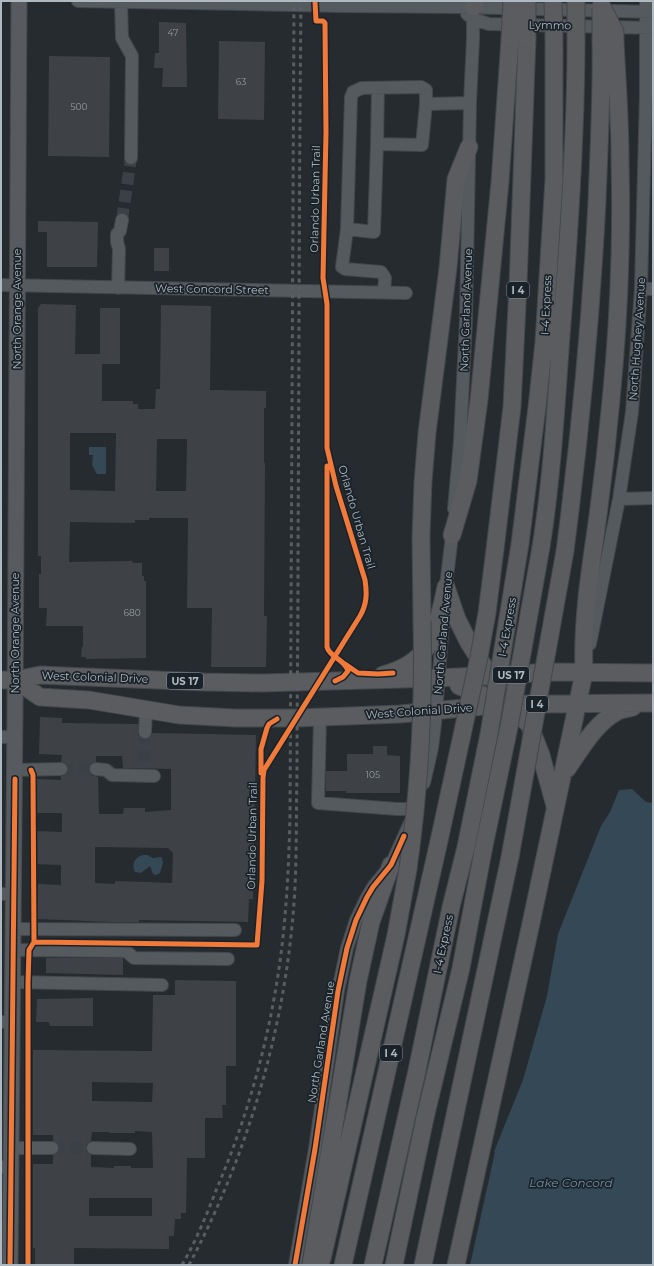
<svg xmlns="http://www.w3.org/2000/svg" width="654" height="1266" font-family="Montserrat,sans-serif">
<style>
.water{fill:#354855}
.pier{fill:#262b30}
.building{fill:#3e4246;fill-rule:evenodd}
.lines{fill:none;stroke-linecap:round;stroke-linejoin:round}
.minor-tunnel{stroke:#3b4046;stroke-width:12;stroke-dasharray:12 6;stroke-linecap:butt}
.minor-casing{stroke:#43474b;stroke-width:14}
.major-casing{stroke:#43484d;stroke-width:17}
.highway-casing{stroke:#42474b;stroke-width:19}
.minor{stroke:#555a5e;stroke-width:12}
.major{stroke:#575b60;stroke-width:15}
.highway{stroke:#5a5c5f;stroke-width:17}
.rail{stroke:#595e62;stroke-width:3;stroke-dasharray:4 4;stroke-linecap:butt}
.highway-bridge-casing{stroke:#42474b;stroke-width:19;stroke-linecap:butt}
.highway-bridge{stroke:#5a5c5f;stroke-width:17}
.cycleway-casing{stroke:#1a2229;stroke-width:8}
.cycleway{stroke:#f17a3a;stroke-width:5}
.labels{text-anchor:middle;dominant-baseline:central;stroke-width:3.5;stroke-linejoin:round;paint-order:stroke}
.number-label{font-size:9px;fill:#939ba2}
.shield{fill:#1a2229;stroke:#828c93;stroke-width:1}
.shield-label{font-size:10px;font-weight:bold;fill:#afb9c1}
.street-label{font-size:11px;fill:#afb9c1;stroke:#1a2229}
.water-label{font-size:12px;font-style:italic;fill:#738ea2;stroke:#1a2229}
</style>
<rect width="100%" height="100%" fill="#262b30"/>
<path class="water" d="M89,447H106V474H97L92,465L93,455H89Z
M632,789L646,802L653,803V1265H460L489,1164L523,1080L547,996L558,934L601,826L610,812L619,790Z
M143,855H147L153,858L161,857L162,858L163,863L160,873L156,875L153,874L150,866L141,873L135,872C131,864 135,857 143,855Z"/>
<path class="pier" d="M492,1152H495L470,1265H458L488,1164Z"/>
<path class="building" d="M159,22L186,23L187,87H162L163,68H154L155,53H159Z
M219,41L265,42L264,120L218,119Z
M49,56L110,57L109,157L48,156Z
M38,221L98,222L97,267H47V232H38Z
M154,248H169V271H154Z
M41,304L76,305L75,354H100V308H120V364H102V401H133V404H138V409H155L156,389H160L161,305L211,306L210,390L266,391V408H264V463H265L264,616H267L266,667H211L212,608H187L188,518H149V520H135V523L70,522L69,562L132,561L133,563H142V576H144V581H146V658L86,659V657H81L82,647H83V626H46L47,608H39V574H41V556H38V308ZM70,433H116L115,491L70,490ZM157,439H187L186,491H156Z
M40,717L62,718V723L138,724V735L141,738L144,739L149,738L152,733L256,735L253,899H249L248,922L139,920V922H112L37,919L38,884L61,885V865L35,864L36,831L62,832V813H36L37,779L61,780V776L65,775L68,769L67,765L61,762L62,755L39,754ZM96,756H122L123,768L171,769V810L145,812V808H124L123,814H99L98,777L91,775L89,769L90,764L96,762ZM95,847L168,848L173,853L172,883L115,881V884L95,883Z
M373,746H387V755L400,756V793H346V791H326V771H347V754H373Z
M46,958H123V975L46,973Z
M175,980L236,981V1066H226V1105H222L223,1118H205V1158H187L186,1213H181V1219H175L174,1236H169V1249L74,1248V1265H35V1248H33V1164H53V1155L58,1152L59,1148L58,1144L53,1141V1135H33V1050L152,1051L153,995H175ZM92,1082L153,1083L152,1102L92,1101ZM135,1131L152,1132L153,1168H131V1166H114V1168L91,1167V1155L87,1152L86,1148L87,1144L91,1141L92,1132H109L110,1133H135ZM89,1198H152V1216H89Z
M93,998V1026H50L49,1022H36L37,999Z"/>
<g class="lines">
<path class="minor-tunnel" d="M122,220L131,158
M145,732V768
M61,769H96
M52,1148H93"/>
<defs>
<path id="minor" d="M78,1L342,6L460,7L653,12
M121,2L122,38L132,56L131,158
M467,14L473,19L489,24L653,28
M426,104L422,145L377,144L374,232L347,229L351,97L353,92L362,88L421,87L426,90V104L470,103
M377,144L378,88
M347,229L342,267L345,269L381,272L385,278L384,293
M1,285L406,293
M118,288L119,249L117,242V234L120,231L122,220
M641,288L653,289
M619,499L653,498
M454,509L460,441L466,320L470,103L473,39V7L471,1
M445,594L453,527
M590,644L619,499L632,412L641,288L646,94V1
M320,718L318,803L397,809H417
M145,732L146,710
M1,737H15
M96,769L106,770L112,775L154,776
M15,770L61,769
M424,783L432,748L435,724L443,623
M1,894H14
M13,929L235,930
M13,950L126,951L134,958L228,959
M13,982L162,985
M1,1022H12
M11,1148H52
M93,1148L130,1149
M1,1167H11
M295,1265L315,1149L338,991L347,948L356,920L367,897L373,887L391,865L410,823"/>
<path id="major" d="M10,1265L15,712L19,1"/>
<path id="highway" d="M473,7L476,1
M452,535L468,481L479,400L500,182L510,39
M496,541L512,407L518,285L527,39
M520,544L537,407L544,342L554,179V39
M541,547C552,478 556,407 561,336C569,238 576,139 576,40
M565,551C580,435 591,319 597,201C599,148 602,94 601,41
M446,587L457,619L469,643L490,676L519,704
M422,621L421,537L423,482L427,433L448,268L456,179L469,147
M383,675C433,662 436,631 446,587
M1,680H15L40,675L204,682L262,683L438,678L554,672L653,673
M15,680L40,697L89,700L179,715L235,718H297L400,714L506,704L653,703
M459,686L506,704L529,724L541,755L555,806
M567,769C581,749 595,723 618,711C622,709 628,709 633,707
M322,1259L396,935L408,869
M311,1265L358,981L371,922L391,865
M343,1265L439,841
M373,1265L416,1075L451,907L466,847
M394,1265L425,1118L461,968L483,851
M423,1265L510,857
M456,1265L530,928L584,673C582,625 589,577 596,530C602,487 607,444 611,400C619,320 622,239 620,159C620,119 617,80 615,41"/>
</defs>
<use href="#minor" class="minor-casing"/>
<use href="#major" class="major-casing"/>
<use href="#highway" class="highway-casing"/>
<use href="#minor" class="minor"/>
<use href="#major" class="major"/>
<use href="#highway" class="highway"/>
<path class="rail" d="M182,1265C196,1241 207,1214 217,1188C250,1111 272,1029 282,946C287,903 289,859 290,816L294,1
M189,1265C248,1154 285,1028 294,903C297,860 296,817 297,774C297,703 298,632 298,561C299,375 299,188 301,1"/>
<defs>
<path id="highway-bridge" d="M553,1L554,39
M576,1V40
M601,5L615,32V41
M510,39L512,1
M527,39V1
M601,41V9
M439,841L479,657L487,613L496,541
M466,847L489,734L520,544
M483,851L509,727L541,547
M510,857L565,551
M408,869C420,785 424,706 422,621"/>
</defs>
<use href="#highway-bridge" class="highway-bridge-casing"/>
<use href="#highway-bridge" class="highway-bridge"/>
<defs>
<path id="cycleway" d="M327,466V647C330,658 345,659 348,671L343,677L335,681
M345,664L358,673L378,674L393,673
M31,770L33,775L34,942
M261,773V749L267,728L269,724L277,719
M34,942L257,945L262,881L263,778L264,770L360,616C367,604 367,593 365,580L336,486L327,448V304L323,278L326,132L325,23L323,21H316L315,1
M10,1265L15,779
M28,1265V983L29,950L34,942
M295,1265L315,1149L338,991L347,948L356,920L367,897L373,887L391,865L404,836"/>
</defs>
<use href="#cycleway" class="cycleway-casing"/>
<use href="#cycleway" class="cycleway"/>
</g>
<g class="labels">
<g class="number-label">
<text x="173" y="32">47</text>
<text x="241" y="81">63</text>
<text x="79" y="106">500</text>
<text x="132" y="612">680</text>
<text x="373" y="774">105</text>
</g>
<g class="shield">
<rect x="507" y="282" width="22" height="16" rx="3"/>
<rect x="493" y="667" width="36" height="16" rx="3"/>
<rect x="167" y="673" width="36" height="16" rx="3"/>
<rect x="526" y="696" width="22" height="16" rx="3"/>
<rect x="380" y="1045" width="22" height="16" rx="3"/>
</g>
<g class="shield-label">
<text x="518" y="290">I 4</text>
<text x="511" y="675">US 17</text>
<text x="185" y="681">US 17</text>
<text x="537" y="704">I 4</text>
<text x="391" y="1053">I 4</text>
</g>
<g class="street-label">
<text transform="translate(550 25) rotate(1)">Lymmo</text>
<text transform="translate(315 199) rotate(-89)">Orlando Urban Trail</text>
<text transform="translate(212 289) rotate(1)">West Concord Street</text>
<text transform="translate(546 305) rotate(-87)">I-4 Express</text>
<text transform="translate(17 309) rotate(-90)">North Orange Avenue</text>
<text transform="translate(466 310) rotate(-88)">North Garland Avenue</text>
<text transform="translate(637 339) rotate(-86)">North Hughey Avenue</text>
<text transform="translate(357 517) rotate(74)">Orlando Urban Trail</text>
<text transform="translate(507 627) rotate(-80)">I-4 Express</text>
<text transform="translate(15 633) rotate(-90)">North Orange Avenue</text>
<text transform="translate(443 633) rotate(-85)">North Garland Avenue</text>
<text transform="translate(95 677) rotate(2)">West Colonial Drive</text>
<text transform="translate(419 711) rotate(-4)">West Colonial Drive</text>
<text transform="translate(252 836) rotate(-89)">Orlando Urban Trail</text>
<text transform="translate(443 944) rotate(-78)">I-4 Express</text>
<text transform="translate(321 1042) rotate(-81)">North Garland Avenue</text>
</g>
<g class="water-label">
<text x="571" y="1182">Lake Concord</text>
</g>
</g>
<rect width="654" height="1266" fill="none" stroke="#afb9c1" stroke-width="4"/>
</svg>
